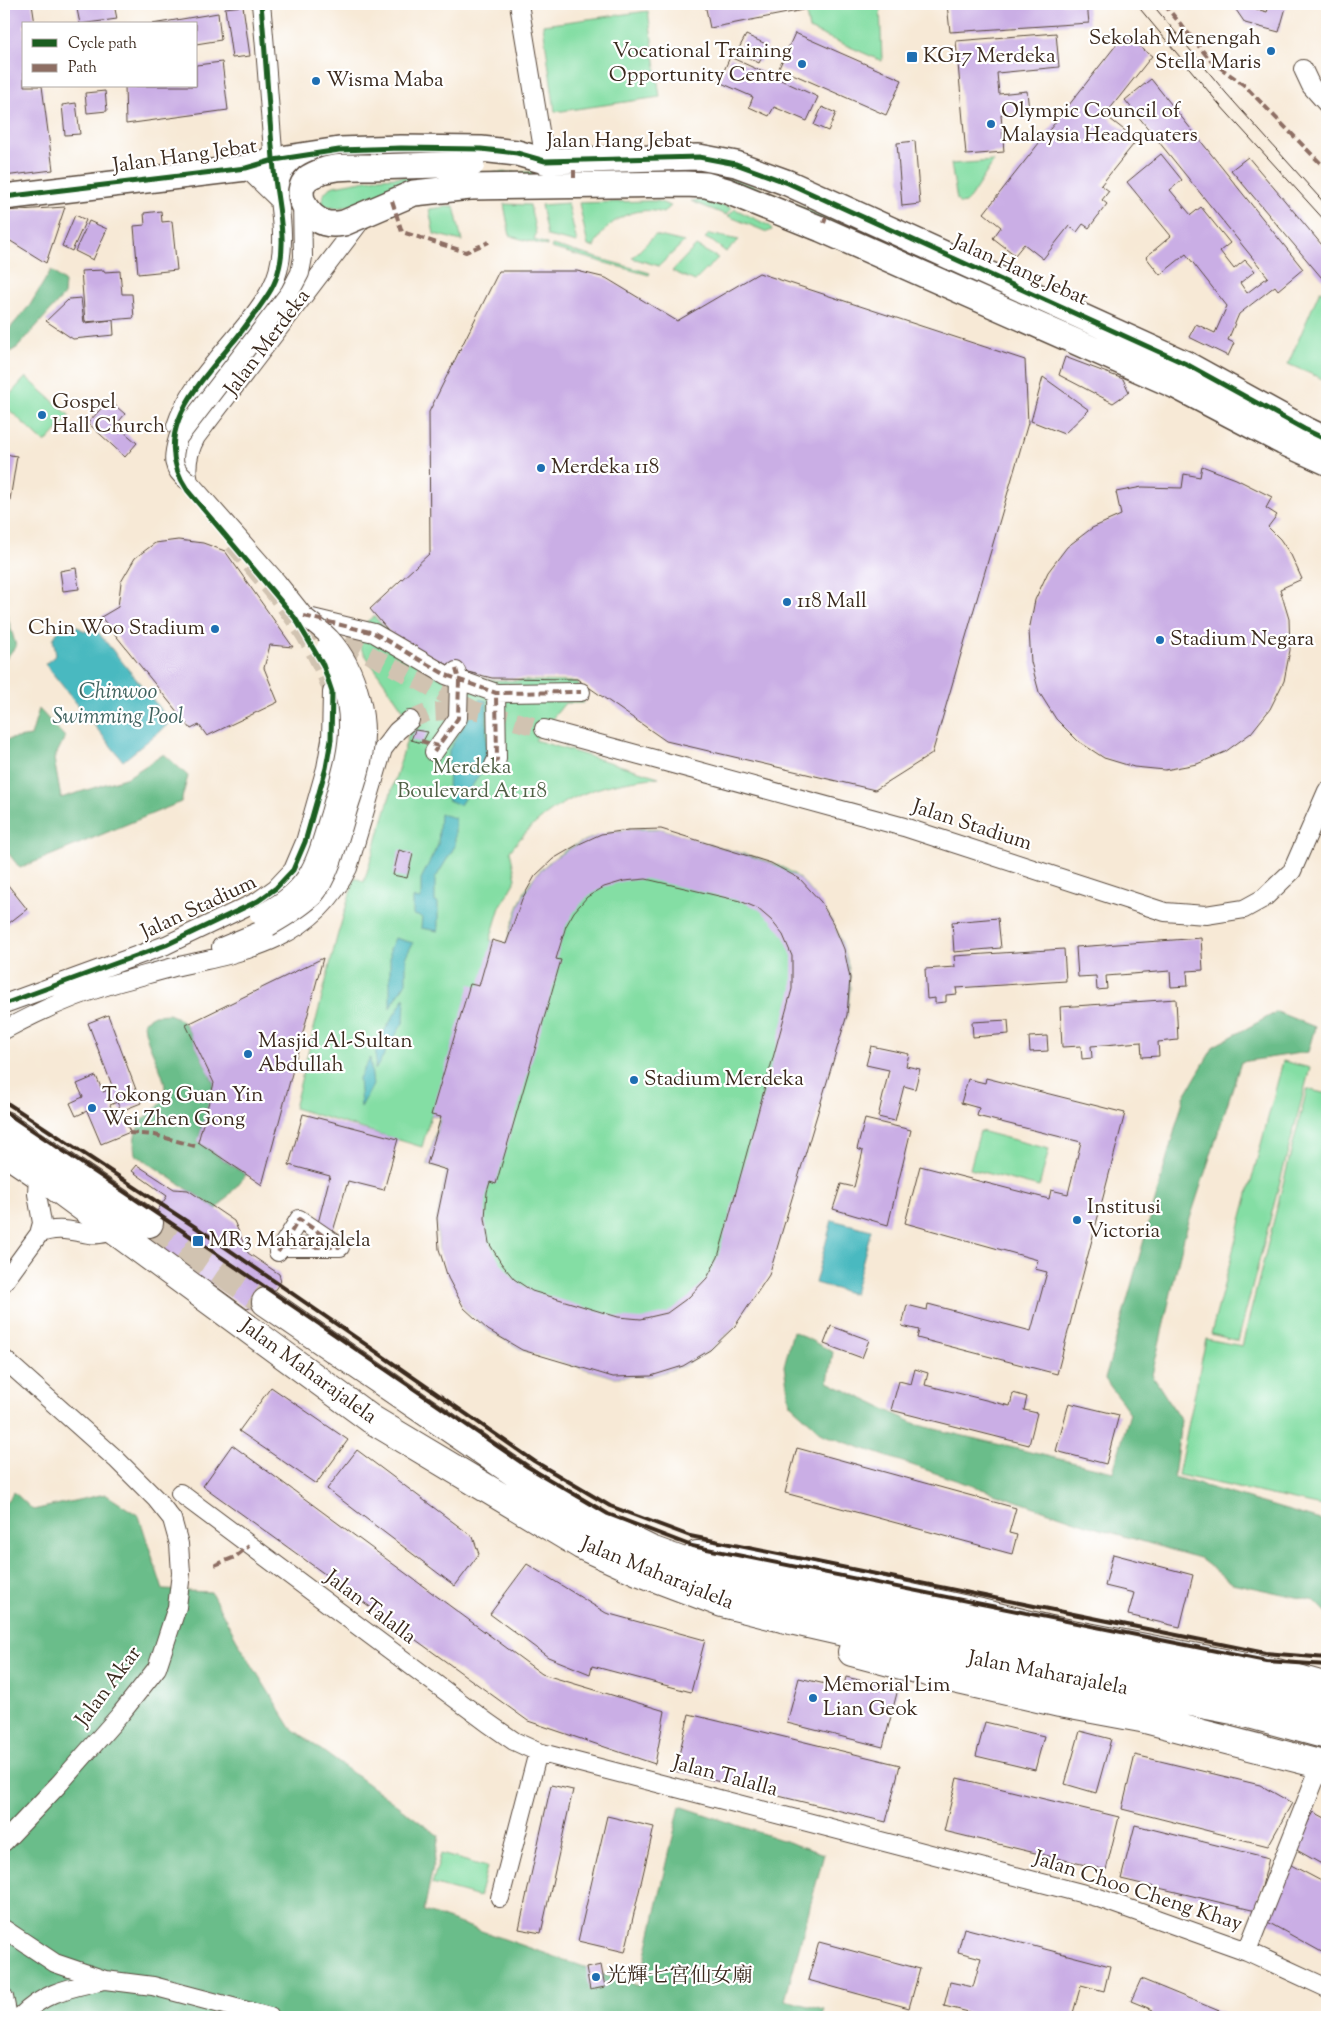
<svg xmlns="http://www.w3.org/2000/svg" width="1331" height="2021" font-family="'Sorts Mill Goudy','Noto Serif SC',serif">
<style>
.green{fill:#84dea4;stroke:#608461}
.forest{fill:#6bbd8a;stroke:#537454}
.water{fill:#4ab9c0;stroke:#42726f}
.building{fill:#caaee5;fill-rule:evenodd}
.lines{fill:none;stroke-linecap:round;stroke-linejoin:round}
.street-tunnel{stroke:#d1c3b1;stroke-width:18;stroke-dasharray:18 9;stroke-linecap:butt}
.highway-tunnel{stroke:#d1c3b1;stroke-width:28;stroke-dasharray:28 14;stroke-linecap:butt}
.street-casing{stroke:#57473a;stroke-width:20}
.secondary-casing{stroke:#57473a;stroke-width:28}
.highway-casing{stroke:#57473a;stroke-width:30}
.street{stroke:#fff;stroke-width:18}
.secondary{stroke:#fff;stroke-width:25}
.highway{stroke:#fff;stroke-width:28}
.tram{stroke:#3b2a1e;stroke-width:1}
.rail{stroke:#3b2a1e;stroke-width:4}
.street-bridge-casing{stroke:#57473a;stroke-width:20;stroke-linecap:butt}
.secondary-bridge-casing{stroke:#57473a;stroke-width:28;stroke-linecap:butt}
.street-bridge{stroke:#fff;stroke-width:18}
.secondary-bridge{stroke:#fff;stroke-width:25}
.quiet{stroke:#8d6e63;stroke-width:4;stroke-dasharray:8 4;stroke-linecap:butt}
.cycleway-casing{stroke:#fff;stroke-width:8}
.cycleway{stroke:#1b5e20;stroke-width:5}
.poi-dot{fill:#1f6fb2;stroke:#fff;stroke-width:2}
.labels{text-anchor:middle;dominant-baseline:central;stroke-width:4.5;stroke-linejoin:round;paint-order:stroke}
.poi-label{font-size:21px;fill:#3b2a1e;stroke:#fff;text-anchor:start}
.street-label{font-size:21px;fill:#3b2a1e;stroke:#fff}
.park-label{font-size:21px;fill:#516046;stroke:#fff}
.water-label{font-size:22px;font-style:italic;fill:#41635f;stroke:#fff}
</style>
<rect width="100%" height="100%" fill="#fff"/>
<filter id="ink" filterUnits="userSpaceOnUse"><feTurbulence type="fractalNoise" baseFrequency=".02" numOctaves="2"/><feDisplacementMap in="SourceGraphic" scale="10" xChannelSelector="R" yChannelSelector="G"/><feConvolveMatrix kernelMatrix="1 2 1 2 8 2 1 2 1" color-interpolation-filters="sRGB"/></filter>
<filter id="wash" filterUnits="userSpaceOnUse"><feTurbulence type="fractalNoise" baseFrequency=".0096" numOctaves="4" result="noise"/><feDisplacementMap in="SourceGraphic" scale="20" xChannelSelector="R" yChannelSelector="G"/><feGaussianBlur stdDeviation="1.12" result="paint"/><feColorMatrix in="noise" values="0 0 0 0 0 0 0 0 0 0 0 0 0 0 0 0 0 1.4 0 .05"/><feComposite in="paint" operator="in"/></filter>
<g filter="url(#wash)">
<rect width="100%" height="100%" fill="#f7e9d6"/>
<path class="green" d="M804,4H880L882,61L809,29Z
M648,11L660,97L555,112L543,25Z
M994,161L970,198L965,203L960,204L957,200L951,164Z
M671,169L703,170L750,184L1000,294L997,300L738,185L354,205C343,207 332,211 323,204C322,194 325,190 334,186L378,178L477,173Z
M705,200L732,208L726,215L691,201Z
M647,201H657L671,206L663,213C635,204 605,221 594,247L588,246L579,203Z
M568,203L577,243L547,236L541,205Z
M504,204L530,205L536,234L534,240L547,244V246L510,236Z
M454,206L462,241L434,234L429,209Z
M735,209L770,226L772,230L767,232L728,216Z
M709,234L739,240L726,252L713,242L705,238Z
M655,235L684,242L659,266L632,258Z
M552,245L650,273L649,275L551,248Z
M696,246L718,258L695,281L672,271Z
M1320,290L1327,293V381L1288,364Z
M26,377L70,416L45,443L4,405V401Z
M374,616L391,636L457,672L493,680L578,682L584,703H565L535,740L659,777C646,779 633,780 620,783C575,791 537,815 510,851L516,879L500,907L490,940L506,944C514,921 520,893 536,875C566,841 616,825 660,829C667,830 675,834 682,836C699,841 716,846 733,851C754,857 786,864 802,881C827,907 846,941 850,977C851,989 848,1003 847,1015L735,1326L710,1350L683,1366L651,1376L613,1377L522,1350L488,1330L464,1308L439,1249L437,1218L447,1170L427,1164L440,1117L431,1115L422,1147L294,1108L337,937L355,877L364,882L412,723L351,634Z
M1283,1061L1310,1068L1238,1341L1211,1334Z
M1307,1089L1327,1094V1507L1178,1475L1206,1339L1242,1346Z
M980,1131L1049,1149L1039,1187L970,1169Z
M441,1854L487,1867L479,1897L432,1884Z"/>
<path class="forest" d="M51,270L65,282L64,295L18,347L4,356V335L30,305Z
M4,605L16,646L4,661Z
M39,709L65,737L54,759L61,798L128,777L164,754L188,776L181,802L20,868L4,848V740L31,736Z
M1277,1012L1315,1027L1308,1052L1241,1062L1184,1237L1152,1375L1181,1420L1174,1477L1327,1522V1613L1315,1601L1232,1583L1199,1558L1090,1526L824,1435L790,1404L784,1366L793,1331L833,1352L828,1382L918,1425L1113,1472L1130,1413L1105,1379L1184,1097L1214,1046Z
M169,1014L176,1017L186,1025L214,1083L198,1142L246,1175L217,1209L135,1154C128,1114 164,1114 165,1091C166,1071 144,1045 144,1021L154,1015Z
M14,1492L33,1510L105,1494L139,1516L163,1590L211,1592L239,1644L291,1728L439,1836L424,1911L639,1986L680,1806L824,1854L785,2000L825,2010L822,2017H4V1504Z"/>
<path class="water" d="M68,626H77L85,632L93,626L171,722L123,761L45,664L56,655L53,639L59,630Z
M480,699L487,701L486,764L460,805L448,800L449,750Z
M440,814L455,818V846L435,879V902L438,903V931L421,928L422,917L413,915V898L421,899V879L438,845Z
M395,938L413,943L406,956V982L390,1008V949Z
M405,997L404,1021L375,1070L376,1045Z
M370,1058L373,1085L361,1107L359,1078Z
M832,1220L871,1230L854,1294L815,1283Z"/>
<g id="blocks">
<path class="building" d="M4,4H32L35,24H24V86H42L53,170L4,176Z
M76,4H114L117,19L80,24Z
M705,4H802L803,10L710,28Z
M947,4H1087L1089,23L950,32Z
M1232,4H1250L1249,7L1267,12L1270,4H1287L1279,32L1245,23Z
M243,6L250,56L232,58L225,8Z
M218,13L221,40L196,44V24H152Z
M795,33L902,80L886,115L779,68Z
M1056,33L1059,67L997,73L999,94L1027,91L1029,111L1001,114L1004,152L966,155L956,41Z
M746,35L768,45L759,63L737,52Z
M1124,35L1152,56L1105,115L1137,140L1101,185L1109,191L1102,200L1107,204L1089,228L1083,224L1077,232L1069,226L1043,259L1024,244L1015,255L993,238L1001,227L984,213Z
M730,57L818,97L807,121L774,107L769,116L749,107L753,97L719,82Z
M222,62L228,110L126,124L125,86H196V65Z
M1151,79L1303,269L1278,290L1275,286L1239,314L1228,340L1234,343L1228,356L1189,337L1196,324L1215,333L1227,306L1186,254L1160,275L1146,257L1171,236L1127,182L1161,154L1182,180L1170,190L1191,215L1201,207L1230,243L1220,251L1234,269L1245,260L1255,271L1240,283L1247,293L1268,277L1125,100Z
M105,91L107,111L87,113L85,93Z
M76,103L80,134L65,135L62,105Z
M822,107L836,113L828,131L814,125Z
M915,141L920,204L902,206L897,143Z
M1248,157L1327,251V284L1231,170Z
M65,207L46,263L4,237V211Z
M161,211L162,222L172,221L177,270L138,274L134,226L145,225L144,213Z
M75,215L86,220L72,251L62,246Z
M89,221L107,229L93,260L75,251Z
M104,270V272L120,271L122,294H132L134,318L85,322L81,271Z
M499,271H577L606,278L677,321L759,273L1025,360L1028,423L932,754L875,790L666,741L577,679L492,678L456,669L393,636L370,609L430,553L429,412Z
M81,298L84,323L113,320L114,335L73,339L46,321L69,299Z
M1065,357L1123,379L1129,392L1113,403L1059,375Z
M1043,377L1089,410L1064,434L1031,421Z
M109,400L125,414L116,425L137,443L125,457L88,423Z
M4,454L17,456L9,506L4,505Z
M1202,466L1236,479L1272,497L1266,508L1277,515L1268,527L1280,539L1291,555L1302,579L1280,589L1289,619L1290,650L1284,681L1270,709L1251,733L1225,752L1197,764L1165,770L1134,767L1104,758L1078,741L1056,719L1039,692L1031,662L1029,631L1035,600L1048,572L1067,547L1092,528L1121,515L1116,492L1142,487L1182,488L1184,474L1200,477Z
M178,540L203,543L225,551L293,647L270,645L264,668L278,702L207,736L199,725L191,729L101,617L118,607L121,582L135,558L155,543Z
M76,568L79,589L63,591L60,571Z
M415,730L428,732L422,743L411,740Z
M661,829L771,863L800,879L821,902L834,925L844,949L850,978L847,1015L769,1275L735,1326L710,1350L683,1366L651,1376L613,1377L522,1350L488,1330L464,1308L448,1278L439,1249L437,1218L447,1170L427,1164L441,1117L431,1115L470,984L479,986L492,940L506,944L522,899L535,876L553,859L577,845L601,834L628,830ZM646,879L740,901L757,908L771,920L783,935L792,956V989L718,1257L707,1278L689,1297L667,1313L641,1319L618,1317L532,1291L514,1279L501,1263L489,1243L485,1218L487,1192L490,1182L496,1184L561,960L556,959L566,926L574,912L587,897L604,887L624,881Z
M399,850L413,854L407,878L393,875Z
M4,880L27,909L4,927Z
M998,918L1001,948L954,952L952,922Z
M1201,938L1203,970L1187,971L1188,986L1171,987L1170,971L1106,976L1107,989L1097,990L1096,976L1078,977L1076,947Z
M1064,949L1066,981L956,988L957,994L946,995V1002L935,1003V998L927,999L925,969L955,967L954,956Z
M323,958L287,1092L262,1185L198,1142L214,1083L186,1025Z
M1176,999L1178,1040L1158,1042L1159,1056L1142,1057L1141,1042L1091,1046L1092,1058L1082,1059L1081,1046L1062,1047L1060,1007Z
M108,1015L141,1103L121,1111L117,1102L110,1105L115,1117L122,1114L130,1132L101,1144L87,1111L76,1116L70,1103L83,1097L77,1084L96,1076L103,1092L113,1088L88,1023Z
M1008,1020L1009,1034L973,1037L972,1022Z
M1047,1036L1048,1051L1030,1052L1029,1037Z
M871,1046L909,1054L906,1066L920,1069L915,1089L904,1086L895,1121L878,1117L889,1070L866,1065Z
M986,1078L1125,1113L1057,1374L917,1338L919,1330L902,1326L907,1305L927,1310L928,1304L1031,1331L1047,1272L1035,1269L1038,1260L905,1223L920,1166L1049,1199L1051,1190L1068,1194L1081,1142L977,1116L979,1108L961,1103L968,1079L985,1083Z
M303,1114L398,1139L384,1190L348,1181L331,1238L317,1227L330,1176L289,1165Z
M865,1119L911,1130L888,1225L833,1209L841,1184L854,1187L863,1151L857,1149Z
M137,1165L174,1189L188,1190L234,1221L248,1253L279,1274L281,1281L266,1302L247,1309L210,1282L202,1297L144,1231L167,1196L132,1171Z
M831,1326L869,1340L862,1358L824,1344Z
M915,1369L928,1373L925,1385L1010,1406L1013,1393L1027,1397L1024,1410L1037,1413L1029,1445L891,1410L899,1381L911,1384Z
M271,1387L348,1440L316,1484L239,1431Z
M1069,1403L1119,1415L1106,1464L1056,1451Z
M232,1445L542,1674L665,1711L655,1764L528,1721L203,1486Z
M797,1448L1016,1508L1009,1533L1017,1535L1012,1554L785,1493Z
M357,1450L473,1537L479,1554L455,1586L327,1489Z
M1113,1554L1193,1575L1180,1627L1128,1615L1134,1593L1105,1586Z
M527,1564L606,1613L705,1640L691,1692L592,1666L590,1674L548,1657L490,1614Z
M846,1677L898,1689L883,1747L787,1723L799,1678L843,1688Z
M689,1714L900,1765L886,1822L675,1771Z
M985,1722L1044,1736L1035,1770L976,1756Z
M1080,1731L1111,1739L1096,1793L1065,1784Z
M1135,1755L1260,1785L1292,1803L1268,1846L1122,1809Z
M957,1778L1119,1817L1106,1870L944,1831Z
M551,1785L573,1790L541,1933L519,1929Z
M1314,1812L1327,1819V1867L1293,1848Z
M607,1816L654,1827L625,1952L578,1941Z
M1135,1825L1269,1858L1256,1911L1121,1879Z
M1291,1865L1327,1884V1955L1264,1920Z
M964,1928L1110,1966L1104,1991L1081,1985L1073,2013L1088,2017H989L944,2006L950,1982L973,1987L981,1958L958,1952Z
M819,1942L920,1969L909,2008L808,1980Z
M601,1965L605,1987L590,1990L586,1968Z
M1141,1979L1234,2017H1150L1153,2010L1131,2001Z"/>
</g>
</g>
<g filter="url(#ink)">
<use href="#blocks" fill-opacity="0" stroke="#57473a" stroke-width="1"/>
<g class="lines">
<path class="street-tunnel" d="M233,544C274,593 310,630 332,692
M321,629L474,710L544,729
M410,720L429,712L471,710"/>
<path class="highway-tunnel" d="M149,1223L266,1302"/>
<defs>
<path id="street" d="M519,4L545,161
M1303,69L1311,86L1327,104
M246,168L278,199
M278,199L304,155
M366,214L196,437C188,452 185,466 189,482L277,582L304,616L374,633L446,675L496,693L581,692
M176,426C191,377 245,336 271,289C293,248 276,195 273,151C269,102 266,53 261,4
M544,729L904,827L1165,912L1206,915L1244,909L1264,898L1292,871L1327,791
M434,752L458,718L459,680L456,671
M494,765L497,759L496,693
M221,947L269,927
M4,1004L166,945L258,901L276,888L293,870L305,842L326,768L331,740L332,692
M4,1030C39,1011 77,994 116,983C135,978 155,972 174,967C245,952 313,940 348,868L383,749L397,731L410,720
M39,1234C57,1226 71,1231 89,1234C97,1236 108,1232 117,1231
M278,1252C285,1241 293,1230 299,1219L340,1247H282
M4,1282L39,1234L42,1223L37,1194L38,1174
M4,1359L116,1459L156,1499L172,1519L179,1544L181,1573L177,1607L157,1668L119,1716L59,1784L4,1842
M180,1493L488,1723L514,1741L538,1752
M500,1898L538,1752L1096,1897L1247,1951L1327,1988
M4,1929L55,1963L105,1980L153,1986L270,2017
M1247,1951L1321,1764
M4,1997L8,2017
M20,2017C45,1991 71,1988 104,1980"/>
<path id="secondary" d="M470,187L685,184L706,185L727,191L821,229L1176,386L1283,442L1327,462
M4,197L246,168L274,160L339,150L401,148L481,149L517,153L545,161L699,157L736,164L788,183L1186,364L1304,429L1327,440"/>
<path id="highway" d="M4,1125L149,1223
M4,1151L38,1174L371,1419L581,1545L640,1572L722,1603L782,1618L928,1651L1238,1711L1327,1735
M266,1302L534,1486L595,1523L651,1550L755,1588L882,1619L1231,1687L1327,1709
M697,1555L719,1557L981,1613L1051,1630L1277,1673L1327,1687
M852,1652L950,1678L1060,1703L1141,1718L1327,1766"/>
</defs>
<use href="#street" class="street-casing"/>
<use href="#secondary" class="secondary-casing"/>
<use href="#highway" class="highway-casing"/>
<use href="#street" class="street"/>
<use href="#secondary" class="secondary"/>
<use href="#highway" class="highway"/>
<path class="tram" d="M1136,4L1219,104L1327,223
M1152,4L1226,93L1327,206"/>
<path class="rail" d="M4,1101L212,1238L534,1461L610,1506L690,1536L1265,1653L1327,1658
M4,1111L205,1246L528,1467L608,1514L692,1546L1266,1661L1327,1665"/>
<defs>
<path id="street-bridge" d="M189,482C171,469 172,458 178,438L290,292L300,273L303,257L302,202
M259,915C277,905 294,895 306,877C318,858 323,835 330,813C338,783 349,754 348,723C348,696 337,671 326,647
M269,927C285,918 300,909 313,897C330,878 340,837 347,813C352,796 359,779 362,762C371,722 359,669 330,638C322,630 313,623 304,616"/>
<path id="secondary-bridge" d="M470,187L414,193L344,223C338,224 331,225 325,223C308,218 291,193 308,178C312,175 318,173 322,171C337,166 356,167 372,167C406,166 439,165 472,164"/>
</defs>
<use href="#street-bridge" class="street-bridge-casing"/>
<use href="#secondary-bridge" class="secondary-bridge-casing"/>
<use href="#street-bridge" class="street-bridge"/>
<use href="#secondary-bridge" class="secondary-bridge"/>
<path class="quiet" d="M1164,4L1211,61L1244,85L1327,170
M574,178V169
M392,201L402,232L466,252L489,242
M824,223L826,217
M304,616L374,633L446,675L496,693L581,692
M421,741L438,746
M434,752L458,718L459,680L456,669
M494,765L497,759L496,693
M129,1133L155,1135L195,1146
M278,1252C285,1241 293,1230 299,1219L340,1247H282
M215,1565L235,1557L249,1546"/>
<defs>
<path id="cycleway" d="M4,197L246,168L274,160L339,150L401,148L481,149L517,153L545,161L699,157L736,164L788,183L1186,364L1304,429L1327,440
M4,1004L166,945L258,901L276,888L293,870L305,842L326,768L331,740L332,692L323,665L295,618L188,491C148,433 198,386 233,342C241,333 248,322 256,312C264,300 275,287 278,272C288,240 277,203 274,170C269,115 266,59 261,4"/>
</defs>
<use href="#cycleway" class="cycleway-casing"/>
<use href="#cycleway" class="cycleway"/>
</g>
</g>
<g class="poi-dot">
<circle cx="1271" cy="51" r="5"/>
<rect x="906" y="51" width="12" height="12" rx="2.5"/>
<circle cx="802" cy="64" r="5"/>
<circle cx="316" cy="81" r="5"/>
<circle cx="991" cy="124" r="5"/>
<circle cx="42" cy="415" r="5"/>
<circle cx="541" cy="468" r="5"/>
<circle cx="787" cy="602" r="5"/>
<circle cx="215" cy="629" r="5"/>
<circle cx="1160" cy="640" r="5"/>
<circle cx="248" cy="1054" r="5"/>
<circle cx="634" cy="1080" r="5"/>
<circle cx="92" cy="1108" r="5"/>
<circle cx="1077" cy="1220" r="5"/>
<rect x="192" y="1235" width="12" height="12" rx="2.5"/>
<circle cx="813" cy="1698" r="5"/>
<circle cx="596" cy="1977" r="5"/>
</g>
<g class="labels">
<g class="poi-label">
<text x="1261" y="39" text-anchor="end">Sekolah Menengah<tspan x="1261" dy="24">Stella Maris</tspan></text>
<text x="792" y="52" text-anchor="end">Vocational Training<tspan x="792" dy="24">Opportunity Centre</tspan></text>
<text x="923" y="57">KG17 Merdeka</text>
<text x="326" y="81">Wisma Maba</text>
<text x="1001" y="112">Olympic Council of<tspan x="1001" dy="24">Malaysia Headquaters</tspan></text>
<text x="52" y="403">Gospel<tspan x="52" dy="24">Hall Church</tspan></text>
<text x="551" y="468">Merdeka 118</text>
<text x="797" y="602">118 Mall</text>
<text x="205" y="629" text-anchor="end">Chin Woo Stadium</text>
<text x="1170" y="640">Stadium Negara</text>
<text x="258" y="1042">Masjid Al-Sultan<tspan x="258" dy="24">Abdullah</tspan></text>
<text x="644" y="1080">Stadium Merdeka</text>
<text x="102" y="1096">Tokong Guan Yin<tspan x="102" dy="24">Wei Zhen Gong</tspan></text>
<text x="1087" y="1208">Institusi<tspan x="1087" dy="24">Victoria</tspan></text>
<text x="209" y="1241">MR3 Maharajalela</text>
<text x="823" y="1686">Memorial Lim<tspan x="823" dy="24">Lian Geok</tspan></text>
<text x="606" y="1977">光輝七宮仙女廟</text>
</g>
<g class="street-label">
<text x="619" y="142">Jalan Hang Jebat</text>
<text transform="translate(185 157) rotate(-8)">Jalan Hang Jebat</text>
<text transform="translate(1020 271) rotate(24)">Jalan Hang Jebat</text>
<text transform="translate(268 343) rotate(-53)">Jalan Merdeka</text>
<text transform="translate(972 826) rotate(18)">Jalan Stadium</text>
<text transform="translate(199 908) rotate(-25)">Jalan Stadium</text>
<text transform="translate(308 1372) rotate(36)">Jalan Maharajalela</text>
<text transform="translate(657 1574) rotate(22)">Jalan Maharajalela</text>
<text transform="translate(370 1608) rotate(37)">Jalan Talalla</text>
<text transform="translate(1048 1674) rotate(11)">Jalan Maharajalela</text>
<text transform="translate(109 1687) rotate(-53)">Jalan Akar</text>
<text transform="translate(725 1777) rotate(15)">Jalan Talalla</text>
<text transform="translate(1138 1892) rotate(18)">Jalan Choo Cheng Khay</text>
</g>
<g class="park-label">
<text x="472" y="768">Merdeka<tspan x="472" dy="24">Boulevard At 118</tspan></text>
</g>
<g class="water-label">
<text x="118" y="693">Chinwoo<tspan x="118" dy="25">Swimming Pool</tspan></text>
</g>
</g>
<rect width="1331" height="2021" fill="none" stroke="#fff" stroke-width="20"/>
<rect x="22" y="22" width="175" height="65" fill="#ffffff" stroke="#b1aaa5"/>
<rect x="32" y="39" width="25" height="8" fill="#1b5e20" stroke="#b1aaa5"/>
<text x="68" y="48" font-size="15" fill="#3b2a1e">Cycle path</text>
<rect x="32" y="64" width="25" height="8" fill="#8d6e63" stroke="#b1aaa5"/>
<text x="68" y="72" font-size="15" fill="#3b2a1e">Path</text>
</svg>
